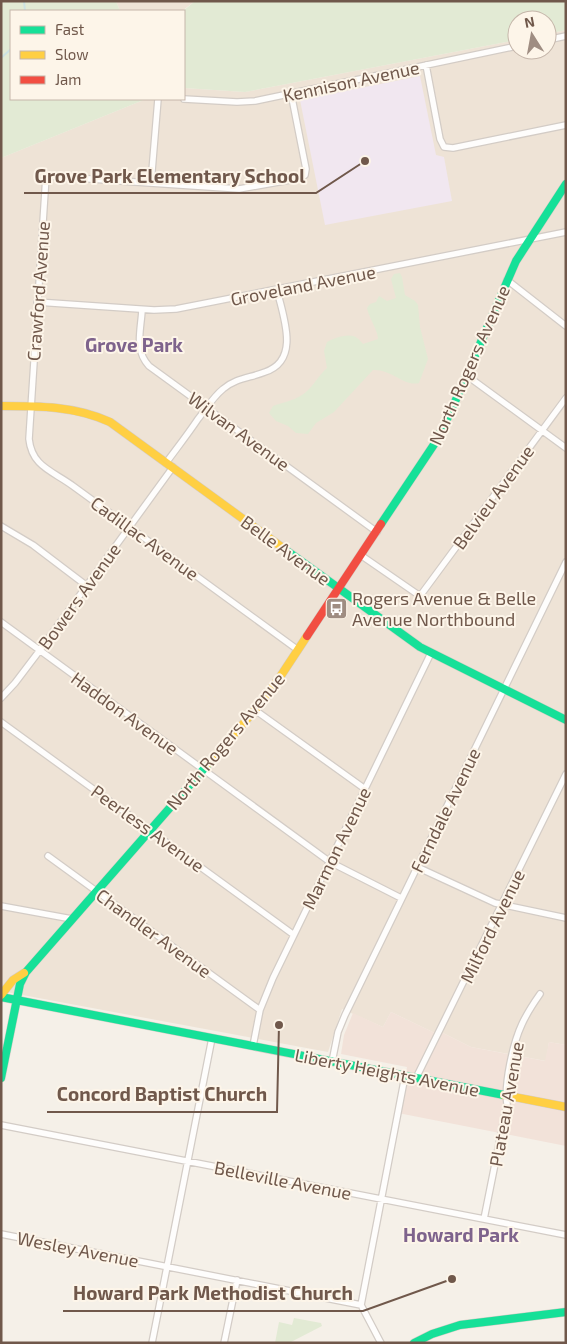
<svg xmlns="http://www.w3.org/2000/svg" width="567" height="1344" font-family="'Exo 2',sans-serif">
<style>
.residential{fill:#eee3d6}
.commercial{fill:#f2e2d9}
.education{fill:#f1e7f0}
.green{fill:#e2ead4}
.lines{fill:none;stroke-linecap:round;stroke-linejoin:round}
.stream{stroke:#cce2e3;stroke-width:2}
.street-casing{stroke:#d3ccc6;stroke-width:8}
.fast-casing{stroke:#d4ccc5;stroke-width:9}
.slow-casing{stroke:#d4ccc5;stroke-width:9}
.jam-casing{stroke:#d4ccc5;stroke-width:9}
.street{stroke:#fefdfc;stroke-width:5.5}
.fast{stroke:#16e098;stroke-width:8}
.slow{stroke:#ffcf43;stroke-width:8}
.jam{stroke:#f24e42;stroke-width:8}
.labels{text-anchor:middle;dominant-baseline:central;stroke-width:4;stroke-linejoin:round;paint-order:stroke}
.street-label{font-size:18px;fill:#70584b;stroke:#fdf5e9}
.poi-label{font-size:18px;fill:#70584b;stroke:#fdf5e9;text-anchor:start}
.neighbourhood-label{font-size:19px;font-weight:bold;fill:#7e638c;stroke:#fdf5e9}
.leader{fill:none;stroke:#70584b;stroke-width:2}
.callout-dot{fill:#70584b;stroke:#fdf5e9;stroke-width:2}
.callout-label{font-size:19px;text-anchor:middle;font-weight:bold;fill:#70584b;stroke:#fdf5e9;stroke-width:4;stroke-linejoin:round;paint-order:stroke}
</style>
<rect width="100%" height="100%" fill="#f5f0e8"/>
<path class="residential" d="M116,1H195L182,11H120Z
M566,30V1045L549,1042L546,1061L471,1047L441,1032L439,1035L391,1012L383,1027L342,1009L328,1052L1,991V158L146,99H184V88L245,92L517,40V50H547V34Z"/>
<path class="commercial" d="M391,1012L439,1035L441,1032L471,1047L545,1061L549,1042L566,1045V1146L398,1113L407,1067L341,1054L344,1035L353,1013L383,1027Z"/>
<path class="education" d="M420,76L436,155L444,157L452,201L325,225L300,100Z"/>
<path class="green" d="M1,1H116L120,11H11V99H146L1,158Z
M195,1H566V30L547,34V20H517V40L245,92L184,88L183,11Z
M400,273L402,277L405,295L415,301L418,305L420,327L428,359L419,383C404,387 392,369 373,370L334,412L316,423L308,434L296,433L288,426L276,421L269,413L273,406C284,402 297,400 306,392C314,385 319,375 327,368L324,351L327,342C334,338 350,332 357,338C359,339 361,342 363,344L378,339C378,331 369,318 367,308L370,304L376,302L379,296L387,301L396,298L391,279L394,274Z
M294,1318L321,1323L322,1326L289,1343H275L279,1322L292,1325Z"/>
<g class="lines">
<path class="stream" d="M24,1L25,11
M1,58L11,49"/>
<defs>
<path id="street" d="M547,40L566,36
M426,65L440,139L444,147L453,148L566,125
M291,93L306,169L305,175L301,178L239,189L46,176L29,439C32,467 53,471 73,486L298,650
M184,99L237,102L255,101L517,46
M151,183L158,99
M507,280L566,326
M37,302L154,310L176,309L566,232
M142,310C141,330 134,350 149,366L377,532
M466,375L566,448
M166,463C177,448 188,434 198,419C206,409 213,397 223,389C236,378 250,378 265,372C301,360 283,316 277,290
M1,526L33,545L87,586
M362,556L420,596L566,398
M1,622L330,862L401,898
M1,698L15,683L40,650L173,467
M255,710L365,789
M1,722L294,935
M48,856L260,1010
M417,867L495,903L566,918
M1,906L72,919
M253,1046L260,1010L273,978L431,653
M332,1062L338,1032L345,1015L566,562
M416,1078L566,774
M1,1125L566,1235
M484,1219L507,1104C504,1084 513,1043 522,1024C527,1013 533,1004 540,994
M1,1234L361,1305
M152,1343L212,1038
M224,1343L237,1280
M381,1343L361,1305L405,1076"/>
<path id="fast" d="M381,524L435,443L451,411L516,261L566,184
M283,548L420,647L566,720
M1,997L504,1095
M1,1078L20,984L26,972L209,763
M414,1343L432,1334L460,1325L566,1312"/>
<path id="slow" d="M1,406C39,406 75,406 110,422L283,548
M209,763L255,710L280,677L307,636
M1,995L13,980L24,973
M504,1095L566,1107"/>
<path id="jam" d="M307,636L381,524"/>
</defs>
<use href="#street" class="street-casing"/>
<use href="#fast" class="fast-casing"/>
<use href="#slow" class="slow-casing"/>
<use href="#jam" class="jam-casing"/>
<use href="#street" class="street"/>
<use href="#fast" class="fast"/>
<use href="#slow" class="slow"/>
<use href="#jam" class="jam"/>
</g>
<defs>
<symbol id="bus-square" viewBox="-11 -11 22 22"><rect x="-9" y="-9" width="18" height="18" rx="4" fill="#9f8d82" stroke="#fdf5e9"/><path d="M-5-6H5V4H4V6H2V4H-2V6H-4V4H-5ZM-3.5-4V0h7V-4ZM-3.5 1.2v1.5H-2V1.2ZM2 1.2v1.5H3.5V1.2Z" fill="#fff"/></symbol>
</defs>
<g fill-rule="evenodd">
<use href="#bus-square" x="324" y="596" width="25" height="25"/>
</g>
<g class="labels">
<g class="street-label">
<text transform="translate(351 81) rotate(-12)">Kennison Avenue</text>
<text transform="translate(303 285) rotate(-11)">Groveland Avenue</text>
<text transform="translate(38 291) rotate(-86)">Crawford Avenue</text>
<text transform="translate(469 365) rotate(-66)">North Rogers Avenue</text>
<text transform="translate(239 431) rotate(36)">Wilvan Avenue</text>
<text transform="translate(493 497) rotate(-54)">Belvieu Avenue</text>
<text transform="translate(145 538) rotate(36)">Cadillac Avenue</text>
<text transform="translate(286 550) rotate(36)">Belle Avenue</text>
<text transform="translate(79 596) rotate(-54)">Bowers Avenue</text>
<text transform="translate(125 713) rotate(36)">Haddon Avenue</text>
<text transform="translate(225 741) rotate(-50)">North Rogers Avenue</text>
<text transform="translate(445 810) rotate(-64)">Ferndale Avenue</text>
<text transform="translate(148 828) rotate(36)">Peerless Avenue</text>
<text transform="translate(336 848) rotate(-64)">Marmon Avenue</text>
<text transform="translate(492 926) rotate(-64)">Milford Avenue</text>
<text transform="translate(154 933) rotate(36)">Chandler Avenue</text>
<text transform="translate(387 1072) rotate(11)">Liberty Heights Avenue</text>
<text transform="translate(506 1104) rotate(-80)">Plateau Avenue</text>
<text transform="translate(283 1180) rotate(11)">Belleville Avenue</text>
<text transform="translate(78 1249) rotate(11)">Wesley Avenue</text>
</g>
<g class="poi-label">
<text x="352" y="598">Rogers Avenue &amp; Belle<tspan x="352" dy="21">Avenue Northbound</tspan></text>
</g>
<g class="neighbourhood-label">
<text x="134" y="344">Grove Park</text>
<text x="461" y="1234">Howard Park</text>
</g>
</g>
<path class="leader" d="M365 161L316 193H24M279 1025L277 1112H47M452 1279L363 1311H63"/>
<g class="callout-dot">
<circle cx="365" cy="161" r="5"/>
<circle cx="279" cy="1025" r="5"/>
<circle cx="452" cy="1279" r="5"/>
</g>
<g class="callout-label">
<text x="170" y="183">Grove Park Elementary School</text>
<text x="162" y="1101">Concord Baptist Church</text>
<text x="213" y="1300">Howard Park Methodist Church</text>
</g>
<rect width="567" height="1344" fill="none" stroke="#70584b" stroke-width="5"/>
<rect x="10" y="10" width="175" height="90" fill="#fdf5e9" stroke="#c5b6aa"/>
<rect x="20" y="26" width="25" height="8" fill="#16e098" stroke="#c5b6aa"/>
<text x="55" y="35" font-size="15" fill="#70584b">Fast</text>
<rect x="20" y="51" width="25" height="8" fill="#ffcf43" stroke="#c5b6aa"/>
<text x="55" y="60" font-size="15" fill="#70584b">Slow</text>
<rect x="20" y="76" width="25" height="8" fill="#f24e42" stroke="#c5b6aa"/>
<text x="55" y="85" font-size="15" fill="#70584b">Jam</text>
<g transform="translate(532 35) rotate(349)"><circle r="24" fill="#fdf5e9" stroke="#c5b6aa"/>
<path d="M0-4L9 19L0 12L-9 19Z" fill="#9f8d82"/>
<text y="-8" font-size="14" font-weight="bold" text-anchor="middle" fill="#70584b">N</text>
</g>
</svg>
